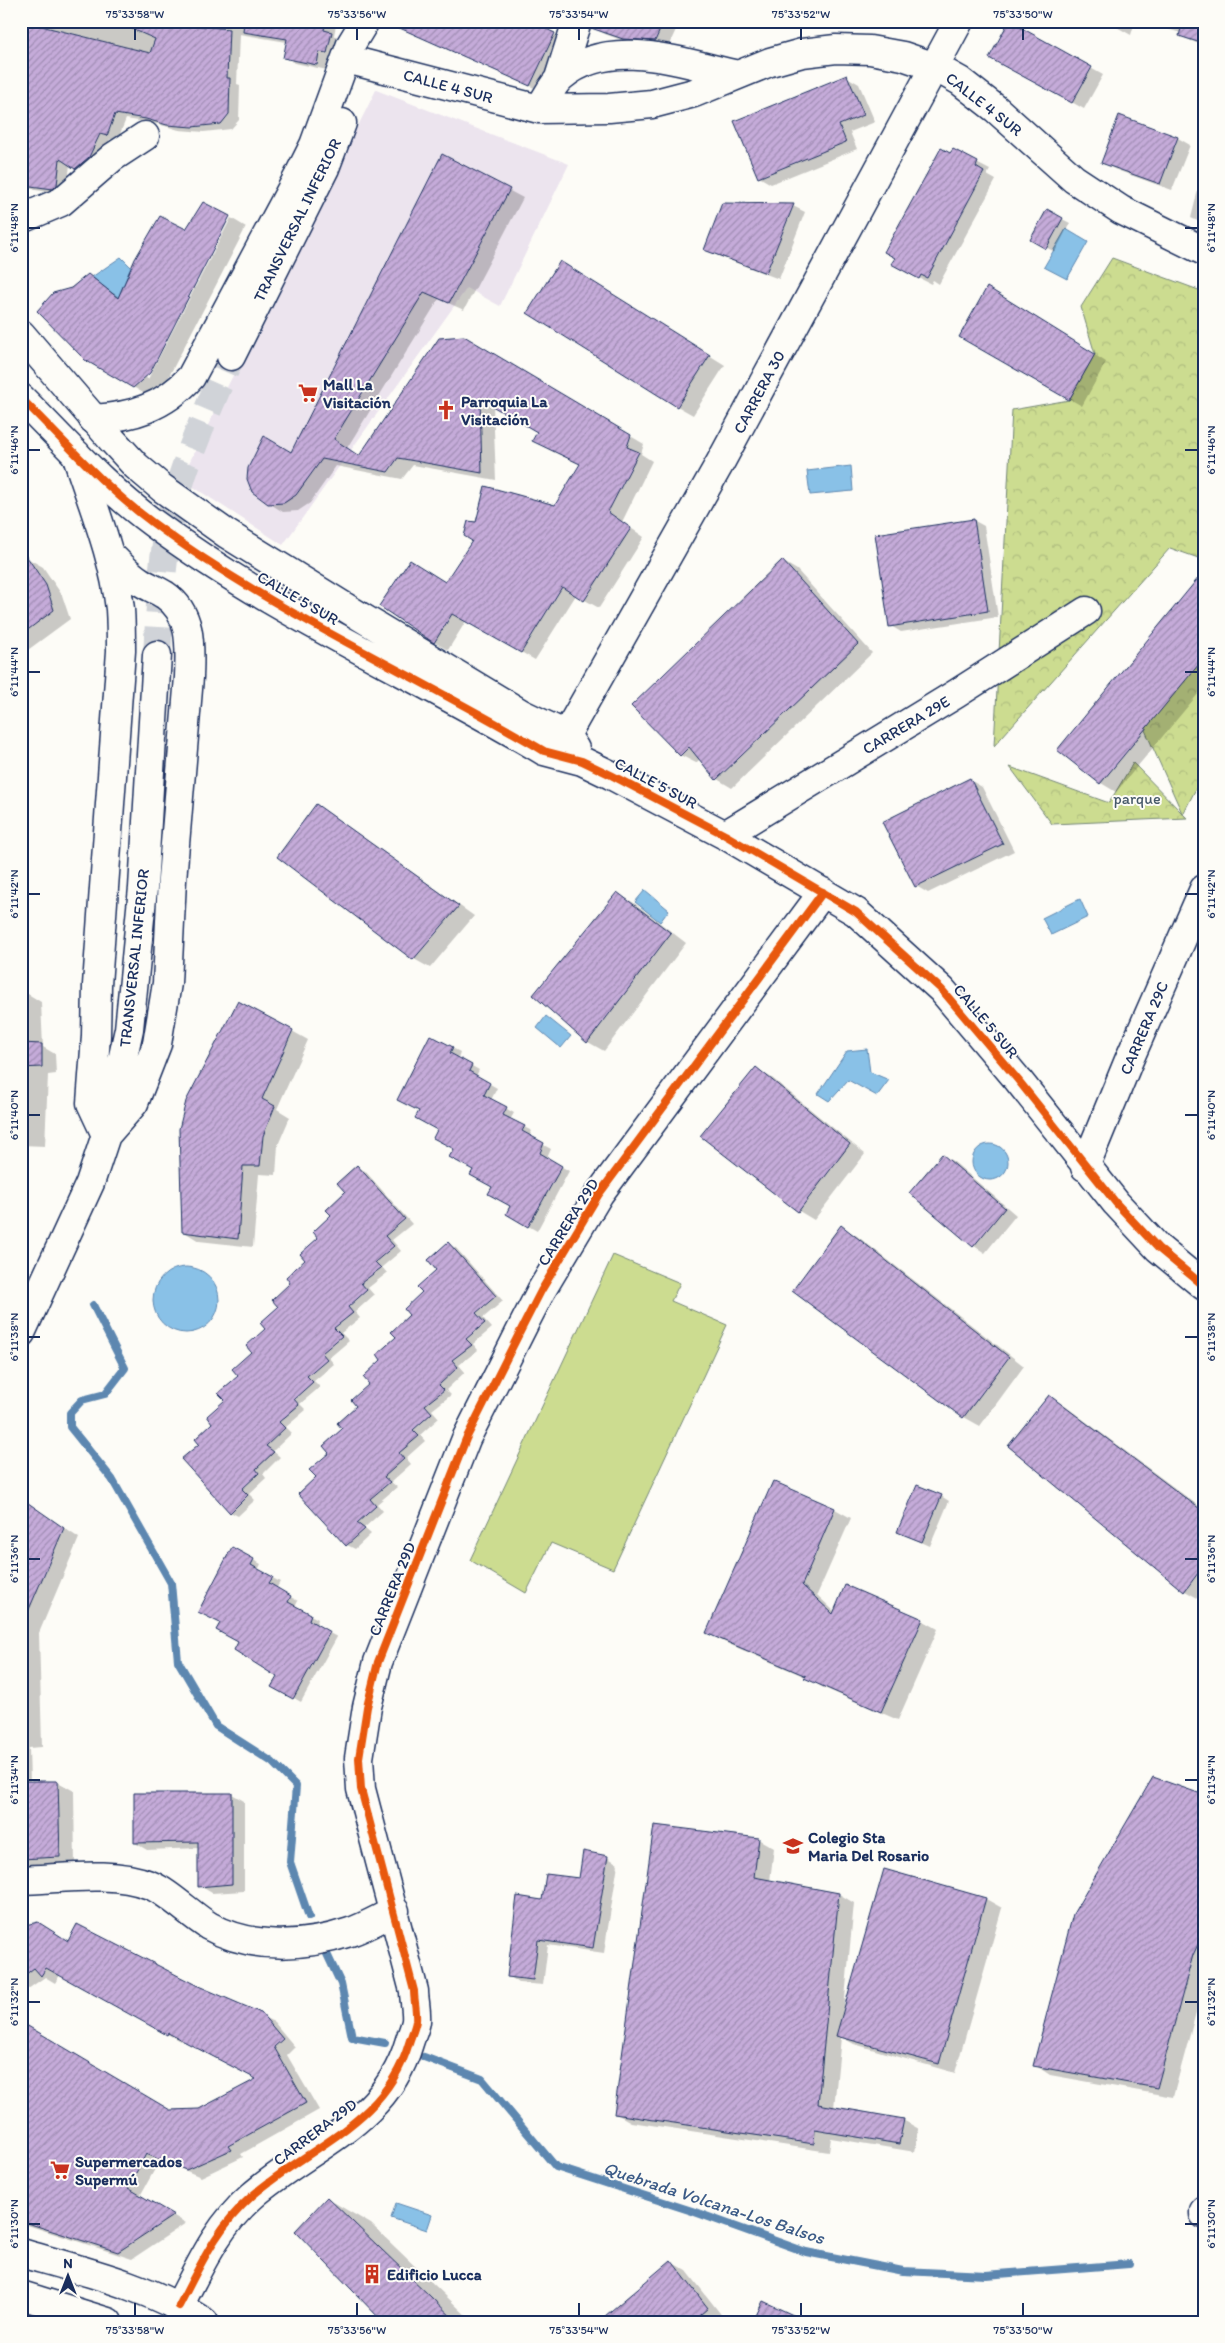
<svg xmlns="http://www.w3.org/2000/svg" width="1225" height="2343" font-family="Itim,sans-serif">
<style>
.built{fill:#ece4ee}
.forest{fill:url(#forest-crowns);stroke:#748677}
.park{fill:#ccdc90;stroke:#748677}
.water{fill:#89c1e7;stroke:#5d87b0}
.shadow{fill:#0003}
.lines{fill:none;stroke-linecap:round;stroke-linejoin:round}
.stream{stroke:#5d87b0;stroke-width:8}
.building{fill:url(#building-hatch);stroke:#1b2f5e}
.major-tunnel{stroke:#d0d3d8;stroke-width:28;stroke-dasharray:28 14;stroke-linecap:butt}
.minor-casing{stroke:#1b2f5e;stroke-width:31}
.major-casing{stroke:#1b2f5e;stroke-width:31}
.minor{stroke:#fdfcf7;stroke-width:28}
.major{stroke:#fdfcf7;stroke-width:28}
.cycleway-casing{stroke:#fdfcf7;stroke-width:11}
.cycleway{stroke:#e8590c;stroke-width:8}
.ticks{fill:none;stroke:#1b2f5e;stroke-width:2}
.labels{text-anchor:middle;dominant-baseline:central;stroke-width:4;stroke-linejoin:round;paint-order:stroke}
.street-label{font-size:16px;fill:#1b2f5e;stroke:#fdfcf7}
.poi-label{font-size:16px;font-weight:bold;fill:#1b2f5e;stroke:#fdfcf7;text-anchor:start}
.park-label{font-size:16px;fill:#475a6a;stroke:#fdfcf7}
.water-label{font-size:18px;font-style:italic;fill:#3c5b87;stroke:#fdfcf7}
.neatline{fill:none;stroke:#1b2f5e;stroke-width:2}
.ticks-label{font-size:12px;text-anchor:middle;fill:#1b2f5e}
</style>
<defs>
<pattern id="forest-crowns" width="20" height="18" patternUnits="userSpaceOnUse" patternTransform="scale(1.25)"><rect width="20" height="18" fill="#ccdc90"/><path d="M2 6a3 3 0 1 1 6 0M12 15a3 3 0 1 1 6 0" fill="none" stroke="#afbd7f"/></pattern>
<pattern id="building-hatch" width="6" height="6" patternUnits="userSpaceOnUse" patternTransform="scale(1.25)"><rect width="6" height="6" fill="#c5abd9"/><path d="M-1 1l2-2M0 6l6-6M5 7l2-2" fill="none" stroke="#9f8cb3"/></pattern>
</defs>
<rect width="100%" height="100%" fill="#fdfcf7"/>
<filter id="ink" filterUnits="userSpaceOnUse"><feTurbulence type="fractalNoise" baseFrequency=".02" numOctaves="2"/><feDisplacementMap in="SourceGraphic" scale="10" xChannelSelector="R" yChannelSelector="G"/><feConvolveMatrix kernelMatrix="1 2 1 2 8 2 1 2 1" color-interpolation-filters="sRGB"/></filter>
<g filter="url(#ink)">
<path class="built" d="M376,90L569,164L500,306L467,288L283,545L181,479Z"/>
<path class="forest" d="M1112,258L1204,292V560L1170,548L994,746L1012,410L1069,400L1095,354L1081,307Z
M1204,641V773L1183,814L1187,818L1052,824L1010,767L1109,803L1133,763L1182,813L1145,730Z"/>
<path class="park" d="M613,1255L680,1283L671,1301L727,1325L613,1569L551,1543L526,1593L470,1560Z"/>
<path class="water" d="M1066,229L1088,242L1067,279L1044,267Z
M121,257L131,267L118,298L92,277Z
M851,466L853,491L810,495L807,471Z
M645,890L669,910L660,922L635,902Z
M1080,899L1088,917L1051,935L1042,918Z
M546,1016L571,1036L561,1048L537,1028Z
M867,1049L870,1072L889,1080L877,1096L848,1080L829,1101L818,1094L847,1051Z
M972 1162a18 18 0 1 1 36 0a18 18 0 1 1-36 0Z
M153 1300a33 33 0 1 1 66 0a33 33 0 1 1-66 0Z
M396,2203L432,2215L427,2230L391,2218Z"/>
<path class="shadow" d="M21,21H337L334,35L341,39L338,58L330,56L327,70L295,63L285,57L287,42L239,34L237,84L240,85L239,120L231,129L204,132L179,130L158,124L126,119L117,141L110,139L99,163L86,174L70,164L67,191L63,194L35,190L24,184L25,180L21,179Z
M422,21H540L538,26L566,41L543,92L416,34Z
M593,21H680L668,47L636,45L605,34L593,27Z
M1106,21H1135L1131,35Z
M1140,21H1204V46L1180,36L1181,33Z
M1010,23L1103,75L1084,109L991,57Z
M847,77L859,84L875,122L850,132L857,149L771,184L759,177Z
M1178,138L1190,145L1172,190L1114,169L1102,162Z
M953,151L990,170L987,175L996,180L939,284L933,280L931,284L905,271Z
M442,155L523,198L464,310L439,299L347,448L360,457L463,337L644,444L641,454L652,461L622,522L644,537L599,608L576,595L535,660L466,621L448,650L434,642L446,583L473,540L477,524L556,506L581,465L548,449L538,431L493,405L496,480L413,465L402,479L336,466L310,503L298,511L283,512L269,503L292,454Z
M1204,166V224L1191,218Z
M793,206L805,212L779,279L718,256L706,249Z
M1047,211L1070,223L1055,252L1032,240Z
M229,217L146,378L148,379L231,218L246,227L166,382L150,397L86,359L72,289L88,276L119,297L186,231Z
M576,272L725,365L693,415L677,406Z
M1000,295L1106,362L1082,406L961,337Z
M973,520L984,526L998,617L901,632L891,626Z
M27,558L43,567L62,595L70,619L21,655V562Z
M782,561L797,570L872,653L732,788L717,779L700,759L696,763L680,755Z
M1204,591V687L1116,792L1101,783Z
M970,780L982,787L1014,851L928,893L916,886Z
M317,805L474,916L430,968L414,959L278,857Z
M618,894L634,903L686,943L604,1051L588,1042L534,995Z
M21,994H28L41,1002L43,1047L55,1054L56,1074L48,1075L45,1146L21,1145Z
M292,1031L308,1040L277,1109L290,1117L278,1145L276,1175L259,1174L253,1247L199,1241L183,1231Z
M431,1037L460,1052L458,1058L479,1070L476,1076L497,1088L491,1100L514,1113L510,1120L532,1131L529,1137L551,1149L547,1158L569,1171L537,1231L507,1214L512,1206L475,1170L420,1111Z
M756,1069L772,1078L865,1154L814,1220L799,1211Z
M942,1155L954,1162L1016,1215L985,1253L974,1246Z
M357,1167L365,1171L412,1224L392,1240L401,1251L382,1267L387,1273L368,1288L374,1295L355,1312L360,1318L341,1333L349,1341L329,1358L334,1364L314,1381L320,1387L300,1404L306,1410L286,1427L292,1433L273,1451L280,1457L263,1474L266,1478L249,1494L255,1500L238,1516L230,1512L201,1444L292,1284L347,1193Z
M841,1227L857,1236L1024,1366L980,1426L964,1417L793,1291Z
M448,1244L456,1248L503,1301L483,1318L492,1328L473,1344L478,1350L459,1365L465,1372L446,1390L451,1395L432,1410L439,1418L420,1435L425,1441L406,1458L411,1464L391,1482L397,1487L377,1504L383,1511L364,1528L371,1534L355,1549L347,1545L318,1477L371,1385L383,1361L438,1270Z
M1049,1396L1065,1406L1204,1510V1595L1201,1600L1185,1591Z
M773,1483L835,1509L851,1518L817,1595L835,1612L922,1620L938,1629L898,1720L822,1687L806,1677L724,1642L708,1633Z
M941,1496L949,1501L930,1546L899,1532Z
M21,1499L79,1538L39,1633L42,1747L29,1748L30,1782H58L74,1791L75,1866L21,1868Z
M232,1549L261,1564L258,1570L280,1582L276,1589L298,1601L295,1607L318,1619L316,1626L337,1637L301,1702L273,1686L279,1676L240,1642L221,1623Z
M1204,1697V1708L1199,1704Z
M135,1794H232L244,1801V1891L212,1893L200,1886V1848L147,1850L135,1843Z
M1204,1796V1983L1173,2097L1050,2075L1035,2065Z
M758,1839L774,1848L770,1881L839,1894L854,1903L844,2009L885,1871L986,1899L1002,1908L955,2073L854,2044L841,2037L834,2108L903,2120L919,2129L915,2152L831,2138L829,2152L631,2122L615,2113Z
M607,1857L618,1864L604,1953L548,1945L543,1985L519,1983L509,1976L543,1901L580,1880Z
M21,1928L195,1986L274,2022L295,2047L287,2055L319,2110L241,2154L243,2157L201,2177L160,2160L140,2196L186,2223L132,2259L21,2223V2024L170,2111L199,2110L258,2080L181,2040L180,2041L60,1975L55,1983L45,1977L21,1994Z
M328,2199L371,2224L473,2322H385Z
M671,2262L687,2271L723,2317L718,2322H600Z"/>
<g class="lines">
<path class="stream" d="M93,1305L125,1368L105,1394L82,1400L70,1413V1427L112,1479L171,1583L178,1661L216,1726L272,1762L296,1786L290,1862L309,1917
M327,1954L341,1984L352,2037L385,2043
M424,2057L482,2079L556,2167L692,2211L806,2252L903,2271L986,2275L1129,2264"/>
</g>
<path class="building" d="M21,21L150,53L155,39L114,21H200L199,26L229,29L227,78H230L229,114L221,124L192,127L167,125L146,119L115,114L107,136L100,134L89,157L75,169L60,159L57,185L53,189L23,185L24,177L21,176Z
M244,21H326L324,30L332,32L327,53L319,52L317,65L283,58L287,39L243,32Z
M384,21H529L555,33L530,86Z
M592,21H664L655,41L623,39L591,28Z
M1009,21L1092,67L1072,103L989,58Z
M1183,21H1204V44L1179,36Z
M847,75L864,115L839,125L846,142L758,178L734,121Z
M1119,115L1178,137L1160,184L1101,163Z
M941,148L950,153L953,149L978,162L976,167L984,172L927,278L921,275L919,279L891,264L895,258L884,252Z
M442,154L510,189L449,303L424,292L334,439L359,456L439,338L464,336L631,435L627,447L639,452L608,512L631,528L584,601L562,587L521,653L452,614L434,643L379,606L410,560L445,582L472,541L464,536L468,521L476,522L485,486L555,505L580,464L532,441L537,432L480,399L482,473L398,458L388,472L322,459L296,495L284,503L268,504L252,492L247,479L248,468L264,436L291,452Z
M203,202L230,216L150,373L133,388L85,360L37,311L53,293L71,288L88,274L118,298L135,259L160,216L186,229Z
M722,203L794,204L766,273L704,250Z
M1047,209L1063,218L1046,249L1030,240Z
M560,261L710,355L677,407L527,313Z
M987,287L1095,354L1069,400L959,337Z
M974,519L988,611L889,627L875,534Z
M21,548L46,585L54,610L21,635Z
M782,560L858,644L716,780L689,747L680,756L631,706Z
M1204,571V658L1100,784L1057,750Z
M970,778L1003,844L915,887L882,822Z
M316,804L459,906L413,960L277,857Z
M617,892L671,933L587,1043L533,995Z
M238,1001L293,1030L262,1099L275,1106L263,1136L260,1166H243L238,1239L182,1232L179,1129L186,1101Z
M430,1035L453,1047L450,1053L472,1065L469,1071L490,1083L484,1095L507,1107L503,1115L525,1126L522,1131L544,1143L540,1153L562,1166L528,1227L506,1214L510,1206L488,1194L492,1187L470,1175L473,1170L449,1157L454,1149L433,1138L437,1130L415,1118L419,1111L397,1100Z
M21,1043L42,1044V1067L21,1068Z
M756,1067L850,1144L798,1212L700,1136Z
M942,1154L1005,1208L973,1247L909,1193Z
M357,1165L405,1219L385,1236L394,1246L375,1262L381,1268L361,1283L367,1290L348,1307L353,1313L334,1328L342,1336L322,1353L327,1359L307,1376L313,1382L294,1399L299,1405L279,1422L285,1428L266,1446L274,1452L256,1469L259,1473L242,1489L248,1495L230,1513L181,1459L199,1444L195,1439L212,1423L207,1416L225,1400L218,1393L238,1376L232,1369L251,1352L246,1346L265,1329L260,1323L278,1307L272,1300L290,1283L286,1277L305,1260L300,1254L318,1238L313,1232L331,1215L326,1210L345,1192L337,1183Z
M841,1225L1009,1357L963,1418L792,1291Z
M448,1242L496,1296L476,1313L485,1323L466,1339L472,1345L452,1360L458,1367L439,1385L444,1390L425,1405L432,1413L413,1430L419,1436L399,1453L404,1459L384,1477L390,1482L370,1499L376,1506L357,1523L365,1529L346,1546L298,1494L316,1477L309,1470L329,1453L323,1446L342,1429L337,1423L356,1406L351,1400L369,1384L363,1377L381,1360L377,1354L396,1337L391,1332L409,1315L404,1309L422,1292L417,1287L436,1270L428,1260Z
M1049,1395L1204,1512V1565L1184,1592L1008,1446Z
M773,1481L835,1508L802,1585L833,1614L845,1585L923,1619L881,1712L804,1678L806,1676L706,1633Z
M917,1485L942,1495L922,1542L897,1532Z
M21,1498L64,1528L21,1628Z
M232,1547L254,1559L251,1565L273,1577L269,1583L291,1596L288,1602L311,1614L309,1620L330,1632L293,1699L271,1687L277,1677L234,1650L238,1642L216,1630L220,1623L198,1612Z
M1153,1777L1204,1795V1932L1193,1955L1157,2088L1033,2066L1073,1914Z
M21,1781H58L60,1857L21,1859Z
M134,1793H232V1884L198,1887V1842L134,1843Z
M654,1825L759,1838L754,1877L839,1893L818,2104L904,2119L899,2144L815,2130L814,2144L614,2114Z
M583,1851L608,1856L593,1948L538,1940L533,1980L507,1977L517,1896L542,1900L546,1874L579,1878Z
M884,1869L986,1898L939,2064L836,2036Z
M38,1922L68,1941L77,1924L196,1985L261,2013L283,2039L274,2047L306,2103L228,2146L231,2150L186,2170L146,2154L128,2188L174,2215L118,2252L21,2221V2022L170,2110L199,2109L256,2079L168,2033L167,2035L46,1968L41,1976L34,1968L21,1978V1926Z
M327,2197L457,2322H383L295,2231Z
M671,2260L708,2308L692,2322H598Z
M763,2301L808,2322H753Z"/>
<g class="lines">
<path class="major-tunnel" d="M157,655C160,610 161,565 170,521C182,464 208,410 231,356"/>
<defs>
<path id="minor" d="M358,62L539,109L609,108L652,104L694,93L770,62L802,53L836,49L870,50L903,56L935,67L960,81L996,109L1074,179L1121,210L1204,251
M559,78L577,21
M539,109C546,99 552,85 561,77C609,35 683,63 738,75
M21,219L61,202L113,157L145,136
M21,334L113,441L136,466L162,488L227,534L361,617L522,714L566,735L575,749
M21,398C64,441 104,487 153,523C274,613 415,674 544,751L582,761L611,775L725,835L856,912L942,990L1018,1080L1116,1203L1158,1248L1204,1286
M544,751L566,735L720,463L959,21
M725,835L956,694L1086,611
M1085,1167L1129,1060L1204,889
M21,1880C62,1879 111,1870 150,1885C168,1892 191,1915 209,1926C252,1950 305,1947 350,1932C365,1927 380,1918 395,1911
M1204,2211V2214
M179,2306C201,2264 216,2228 252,2196C309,2146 386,2123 409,2043C411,2036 415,2028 416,2021C417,2011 414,2000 414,1991L361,1789L359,1758L367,1707L378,1662L466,1439L523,1326L541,1291L599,1194L823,892"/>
<path id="major" d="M231,356L325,168L342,123
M93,419C132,417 164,407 191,377L298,177L314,145L351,44L365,21
M76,454C92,504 114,556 120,609C121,623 121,637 121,651L97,985L96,1036L91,1103L106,1135L134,1103L157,1044L167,983L172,880L189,677C190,648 193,614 165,595C157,590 149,587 141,582C129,575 119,563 109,554
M21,1333L90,1183L106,1135L129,1029L143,888L157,655
M21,2253C84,2271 149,2286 204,2322
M21,2295L108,2322"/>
</defs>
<use href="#minor" class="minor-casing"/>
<use href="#major" class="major-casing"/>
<use href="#minor" class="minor"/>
<use href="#major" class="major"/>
<defs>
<path id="cycleway" d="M21,398C64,441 104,487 153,523C274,613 415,674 544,751L582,761L611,775L725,835L856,912L942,990L1018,1080L1116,1203L1158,1248L1204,1286
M179,2306C201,2264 216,2228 252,2196C309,2146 386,2123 409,2043C411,2036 415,2028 416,2021C417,2011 414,2000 414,1991L361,1789L359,1758L367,1707L378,1662L466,1439L523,1326L541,1291L599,1194L823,892"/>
</defs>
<use href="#cycleway" class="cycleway-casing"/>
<use href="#cycleway" class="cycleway"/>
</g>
</g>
<path class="ticks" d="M135,28V40M357,28V40M579,28V40M801,28V40M1023,28V40M28,228H40M1185,228H1198M28,450H40M1185,450H1198M28,672H40M1185,672H1198M28,894H40M1185,894H1198M28,1115H40M1185,1115H1198M28,1337H40M1185,1337H1198M28,1559H40M1185,1559H1198M28,1780H40M1185,1780H1198M28,2002H40M1185,2002H1198M28,2224H40M1185,2224H1198M135,2303V2316M357,2303V2316M579,2303V2316M801,2303V2316M1023,2303V2316"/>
<defs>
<symbol id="supermarket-bare" viewBox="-9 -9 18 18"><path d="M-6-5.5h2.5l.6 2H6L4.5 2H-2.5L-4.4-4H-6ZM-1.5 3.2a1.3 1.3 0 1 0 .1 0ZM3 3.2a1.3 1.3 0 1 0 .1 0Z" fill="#c8321e" stroke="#fdfcf7" stroke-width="2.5" paint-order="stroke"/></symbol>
<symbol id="church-bare" viewBox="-9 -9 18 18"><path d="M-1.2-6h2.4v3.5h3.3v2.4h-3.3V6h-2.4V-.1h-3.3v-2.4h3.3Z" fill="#c8321e" stroke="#fdfcf7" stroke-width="2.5" paint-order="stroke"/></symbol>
<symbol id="school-bare" viewBox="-9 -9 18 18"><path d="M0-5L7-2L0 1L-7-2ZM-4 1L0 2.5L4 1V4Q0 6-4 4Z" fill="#c8321e" stroke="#fdfcf7" stroke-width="2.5" paint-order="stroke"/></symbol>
<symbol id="building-bare" viewBox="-9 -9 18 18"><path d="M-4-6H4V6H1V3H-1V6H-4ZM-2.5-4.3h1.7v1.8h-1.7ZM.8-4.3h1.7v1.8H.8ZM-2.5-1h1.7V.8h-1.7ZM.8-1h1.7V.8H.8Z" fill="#c8321e" stroke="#fdfcf7" stroke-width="2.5" paint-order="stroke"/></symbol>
</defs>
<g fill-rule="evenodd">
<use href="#supermarket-bare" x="294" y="379" width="28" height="28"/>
<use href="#church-bare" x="432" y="396" width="28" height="28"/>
<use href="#school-bare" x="779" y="1832" width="28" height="28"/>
<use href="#supermarket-bare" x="46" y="2156" width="28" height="28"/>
<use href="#building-bare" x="358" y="2260" width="28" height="28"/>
</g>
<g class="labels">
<g class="street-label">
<text transform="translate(448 86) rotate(15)">CALLE 4 SUR</text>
<text transform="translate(984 104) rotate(38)">CALLE 4 SUR</text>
<text transform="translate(297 220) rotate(-64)">TRANSVERSAL INFERIOR</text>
<text transform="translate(759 392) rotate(-62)">CARRERA 30</text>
<text transform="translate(298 598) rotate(30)">CALLE 5 SUR</text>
<text transform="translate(906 725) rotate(-31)">CARRERA 29E</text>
<text transform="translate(656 783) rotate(28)">CALLE 5 SUR</text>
<text transform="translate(134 958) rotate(-84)">TRANSVERSAL INFERIOR</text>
<text transform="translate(986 1021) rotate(50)">CALLE 5 SUR</text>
<text transform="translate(1144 1028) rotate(-67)">CARRERA 29C</text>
<text transform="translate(568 1222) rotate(-58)">CARRERA 29D</text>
<text transform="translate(392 1589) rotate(-68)">CARRERA 29D</text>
<text transform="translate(315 2132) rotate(-37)">CARRERA 29D</text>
</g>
<g class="poi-label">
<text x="323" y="384">Mall La<tspan x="323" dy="18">Visitación</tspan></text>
<text x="461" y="401">Parroquia La<tspan x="461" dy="18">Visitación</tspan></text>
<text x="808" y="1837">Colegio Sta<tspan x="808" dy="18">Maria Del Rosario</tspan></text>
<text x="75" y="2161">Supermercados<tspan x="75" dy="18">Supermú</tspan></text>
<text x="387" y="2274">Edificio Lucca</text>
</g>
<g class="park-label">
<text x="1137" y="798">parque</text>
</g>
<g class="water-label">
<text transform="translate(714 2203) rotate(18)">Quebrada Volcana-Los Balsos</text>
</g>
</g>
<rect width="1225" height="2343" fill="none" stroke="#fdfcf7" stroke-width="55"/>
<g transform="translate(68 2276)" stroke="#fdfcf7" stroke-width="4" paint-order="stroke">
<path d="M0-4L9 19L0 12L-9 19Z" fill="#1b2f5e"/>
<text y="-8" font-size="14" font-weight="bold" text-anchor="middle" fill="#1b2f5e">N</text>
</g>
<rect x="28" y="28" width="1170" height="2288" class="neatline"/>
<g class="ticks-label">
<text x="135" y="18">75°33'58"W</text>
<text x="357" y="18">75°33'56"W</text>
<text x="579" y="18">75°33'54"W</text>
<text x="801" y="18">75°33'52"W</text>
<text x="1023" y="18">75°33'50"W</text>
<text transform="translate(14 228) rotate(-90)" y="4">6°11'48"N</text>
<text transform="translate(1211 228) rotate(-90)" y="4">6°11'48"N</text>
<text transform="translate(14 450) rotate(-90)" y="4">6°11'46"N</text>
<text transform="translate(1211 450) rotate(-90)" y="4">6°11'46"N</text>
<text transform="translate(14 672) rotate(-90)" y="4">6°11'44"N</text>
<text transform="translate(1211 672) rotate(-90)" y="4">6°11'44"N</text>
<text transform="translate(14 894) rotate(-90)" y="4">6°11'42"N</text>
<text transform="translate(1211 894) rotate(-90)" y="4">6°11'42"N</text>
<text transform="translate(14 1115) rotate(-90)" y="4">6°11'40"N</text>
<text transform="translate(1211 1115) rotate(-90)" y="4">6°11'40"N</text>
<text transform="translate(14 1337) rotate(-90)" y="4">6°11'38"N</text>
<text transform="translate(1211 1337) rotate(-90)" y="4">6°11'38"N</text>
<text transform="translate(14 1559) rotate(-90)" y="4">6°11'36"N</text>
<text transform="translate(1211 1559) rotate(-90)" y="4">6°11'36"N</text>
<text transform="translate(14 1780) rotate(-90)" y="4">6°11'34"N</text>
<text transform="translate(1211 1780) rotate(-90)" y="4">6°11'34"N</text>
<text transform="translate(14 2002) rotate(-90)" y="4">6°11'32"N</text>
<text transform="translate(1211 2002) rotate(-90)" y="4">6°11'32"N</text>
<text transform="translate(14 2224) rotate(-90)" y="4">6°11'30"N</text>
<text transform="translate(1211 2224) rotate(-90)" y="4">6°11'30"N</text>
<text x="135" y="2334">75°33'58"W</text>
<text x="357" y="2334">75°33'56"W</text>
<text x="579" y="2334">75°33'54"W</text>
<text x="801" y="2334">75°33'52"W</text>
<text x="1023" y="2334">75°33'50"W</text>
</g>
</svg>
